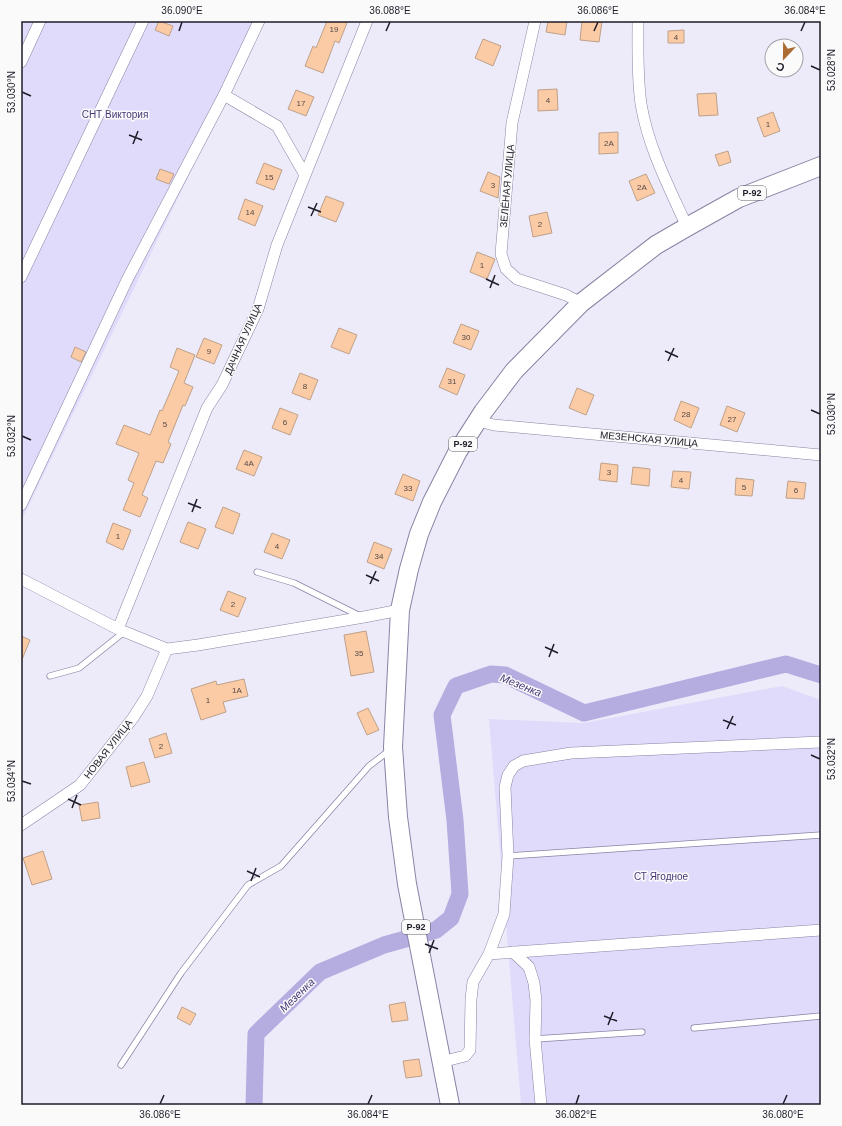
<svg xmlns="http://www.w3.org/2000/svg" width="842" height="1126" font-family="Helvetica,sans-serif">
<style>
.garden{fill:#e0dbfb}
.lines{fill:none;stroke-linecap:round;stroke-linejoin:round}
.river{stroke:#b5ace0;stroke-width:17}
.building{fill:#facba5;stroke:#bfa088}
.lane-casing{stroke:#8983a4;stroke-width:7}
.street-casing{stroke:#8983a4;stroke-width:12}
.primary-casing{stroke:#8983a4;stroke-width:20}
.lane{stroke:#fff;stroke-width:5.5}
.street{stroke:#fff;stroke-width:11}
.primary{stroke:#fff;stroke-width:18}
.ticks{fill:none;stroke:#1e1c29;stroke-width:1.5}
.labels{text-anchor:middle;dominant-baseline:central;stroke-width:3;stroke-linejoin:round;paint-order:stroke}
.number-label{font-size:8px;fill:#554848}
.shield{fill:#fafafa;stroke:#605f68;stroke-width:1}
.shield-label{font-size:9px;font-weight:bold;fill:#1e1c29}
.park-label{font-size:10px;fill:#493877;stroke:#fafafa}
.street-label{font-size:10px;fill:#1e1c29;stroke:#fafafa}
.water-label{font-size:11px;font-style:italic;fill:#493978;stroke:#fafafa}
.neatline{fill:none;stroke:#1e1c29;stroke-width:1.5}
.ticks-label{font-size:10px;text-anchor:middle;fill:#1e1c29}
</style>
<rect width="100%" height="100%" fill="#edebfa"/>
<path class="garden" d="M21,21H264L21,521Z
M782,686L821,700V1105H521L489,719L584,723Z"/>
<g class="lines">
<path class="river" d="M426,933L436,930L451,918L460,894L455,820L442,715L456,686L491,674L505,675L584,713L786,664L821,675
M254,1105L256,1034L320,972L384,945L409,938"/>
</g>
<path class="building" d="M159,21L173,26L169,36L155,30Z
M327,21H341L347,23L339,43L335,41L323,73L305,66L313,46L316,48Z
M548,21H567L565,35L546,32Z
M582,21L602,22L599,42L580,40Z
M684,30V43H668V31Z
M483,39L501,46L493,66L475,58Z
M557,89L558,110L538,111V90Z
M296,90L314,97L306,116L288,109Z
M716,93L718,115L699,116L697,94Z
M773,112L780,131L764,137L757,118Z
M618,132V153L599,154V133Z
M728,151L731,162L719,166L715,155Z
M264,163L282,170L274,190L256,183Z
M160,169L174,174L169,184L156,179Z
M488,172L500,177L498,198L480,191Z
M646,174L655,193L637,201L629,181Z
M326,196L344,203L336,222L318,215Z
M245,199L263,206L255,226L238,219Z
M547,212L552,233L533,237L529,216Z
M477,252L495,259L487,279L470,272Z
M461,324L479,331L471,350L453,343Z
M339,328L357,335L349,354L331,347Z
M204,338L222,345L214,364L196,357Z
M75,347L86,352L81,362L71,357Z
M177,348L195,355L184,383L193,387L185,406L183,405L168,442L171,444L163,463L156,461L142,495L148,498L140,517L123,510L134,483L128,480L139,453L116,444L124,425L150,435L160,410L162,411L179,371L170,367Z
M447,368L465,375L457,395L439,387Z
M300,373L318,380L310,400L292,393Z
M577,388L594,395L586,415L569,408Z
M681,401L699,408L691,428L674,420Z
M727,406L745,413L737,432L720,425Z
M280,408L298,415L290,435L272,428Z
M244,450L262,457L254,476L236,469Z
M601,463L618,465L617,482L599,480Z
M633,467L650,469L649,486L631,484Z
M673,471L691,472L689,489L671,487Z
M403,474L420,481L413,501L395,494Z
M736,478L754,480L752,496L735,495Z
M788,481L806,483L804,499L786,498Z
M223,507L240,514L233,534L215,527Z
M188,522L206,529L198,549L180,542Z
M113,523L131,530L123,550L106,542Z
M272,533L290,540L282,559L264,552Z
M374,542L392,549L384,569L367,562Z
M228,591L246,598L238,617L220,610Z
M366,631L374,672L351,676L344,635Z
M21,636L30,640L21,662Z
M244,679L248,696L223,702L226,712L201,720L191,689L216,681L217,685Z
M368,708L379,730L367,735L357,713Z
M166,733L172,753L155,758L149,739Z
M144,762L150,782L131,787L126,767Z
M98,802L100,818L82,821L79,805Z
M43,851L52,879L32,885L23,858Z
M405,1002L408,1020L392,1022L389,1005Z
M182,1007L196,1014L190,1025L177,1018Z
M419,1059L422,1076L406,1078L403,1061Z"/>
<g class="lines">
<defs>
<path id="lane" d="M257,572L294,583L360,616
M50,676L79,668L124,632
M508,856L821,835
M694,1028L821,1016
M535,1039L642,1032
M121,1065L181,973L248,885L281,866L369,766L390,750"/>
<path id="street" d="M535,21L512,123L501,254L506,269L517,279L566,295L581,303
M638,21C638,48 637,76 641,104C648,147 669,187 687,227
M21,62L40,21
M224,95L277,126L305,175
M21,277L143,21
M478,421L494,425L821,455
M21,505L127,280L224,95L259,21
M21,579L118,629L167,649L198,645L364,617L400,610
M118,629L207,408L222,385L258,309L277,245L367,21
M21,825L80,785L133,718L147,696L167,649
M513,952L529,967L534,983L536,1001L535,1039L541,1105
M489,954L504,914L508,856L505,787L508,775L514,766L523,761L571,753L821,742
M441,1062L465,1056L470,1050L471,999L473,982L489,954L821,930"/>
<path id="primary" d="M450,1105L407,884L398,817L393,747L400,610L409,569L419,534L432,502L458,451L483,412L514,371L581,303L656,245L687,227L739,198L821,166"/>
</defs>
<use href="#lane" class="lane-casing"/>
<use href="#street" class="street-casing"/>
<use href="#primary" class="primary-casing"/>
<use href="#lane" class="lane"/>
<use href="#street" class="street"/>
<use href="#primary" class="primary"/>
</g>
<path class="ticks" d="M179,31L182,22M386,31L390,22M594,31L598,22M801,31L805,22M811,66L820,70M22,92L31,96M129,135L142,140M133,144L138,131M308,207L321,212M311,216L317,203M486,279L499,285M490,288L495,275M665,351L678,357M668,361L674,348M811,410L820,414M22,436L31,440M188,503L201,508M192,512L197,499M366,575L379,581M370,584L376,571M545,647L558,653M549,657L554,644M723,720L736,725M727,729L733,716M811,755L820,759M22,781L31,784M68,799L81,805M72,808L77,795M247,871L260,877M251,881L256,868M425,944L438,949M429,953L434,940M604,1016L617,1021M608,1025L613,1012M160,1104L164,1095M368,1104L372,1095M576,1104L579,1095M783,1104L787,1095"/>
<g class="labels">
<g class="number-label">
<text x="334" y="29">19</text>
<text x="676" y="37">4</text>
<text x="548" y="100">4</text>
<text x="301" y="103">17</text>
<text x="768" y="124">1</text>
<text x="609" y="143">2А</text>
<text x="269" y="177">15</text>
<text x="493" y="185">3</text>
<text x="642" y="187">2А</text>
<text x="250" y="212">14</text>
<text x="540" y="224">2</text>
<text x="482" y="265">1</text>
<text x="466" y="337">30</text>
<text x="209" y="351">9</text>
<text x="452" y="381">31</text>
<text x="305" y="386">8</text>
<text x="686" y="414">28</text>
<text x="732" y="419">27</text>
<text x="285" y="422">6</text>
<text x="165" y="424">5</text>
<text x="249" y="463">4А</text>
<text x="609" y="472">3</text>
<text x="681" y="480">4</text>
<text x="744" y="487">5</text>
<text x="408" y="488">33</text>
<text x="796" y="490">6</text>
<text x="118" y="536">1</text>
<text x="277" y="546">4</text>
<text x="379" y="556">34</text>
<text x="233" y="604">2</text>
<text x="359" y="653">35</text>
<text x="237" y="690">1А</text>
<text x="208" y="700">1</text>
<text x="161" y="746">2</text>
</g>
<g class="shield">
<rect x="738" y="186" width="28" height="14" rx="3"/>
<rect x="449" y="437" width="28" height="14" rx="3"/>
<rect x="402" y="920" width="28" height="14" rx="3"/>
</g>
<g class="shield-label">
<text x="752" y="193">Р-92</text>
<text x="463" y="444">Р-92</text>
<text x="416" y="927">Р-92</text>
</g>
<g class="park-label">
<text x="115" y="114">СНТ Виктория</text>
<text x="661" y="876">СТ Ягодное</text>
</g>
<g class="street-label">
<text transform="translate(507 186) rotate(-85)">ЗЕЛЁНАЯ УЛИЦА</text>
<text transform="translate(243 339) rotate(-66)">ДАЧНАЯ УЛИЦА</text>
<text transform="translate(649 439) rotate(5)">МЕЗЕНСКАЯ УЛИЦА</text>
<text transform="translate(108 749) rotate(-52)">НОВАЯ УЛИЦА</text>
</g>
<g class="water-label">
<text transform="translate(521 685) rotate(22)">Мезенка</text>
<text transform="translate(297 995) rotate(-44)">Мезенка</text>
</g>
</g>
<rect width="842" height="1126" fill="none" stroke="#fafafa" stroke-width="44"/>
<g transform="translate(784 58) rotate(202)"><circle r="19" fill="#fafafa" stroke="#a2a1a6"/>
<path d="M0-3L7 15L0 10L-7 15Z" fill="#ab6c33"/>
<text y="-6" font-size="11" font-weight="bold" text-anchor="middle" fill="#1e1c29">С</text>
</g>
<rect x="22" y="22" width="798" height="1082" class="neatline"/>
<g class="ticks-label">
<text x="182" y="14">36.090°E</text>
<text x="390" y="14">36.088°E</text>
<text x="598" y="14">36.086°E</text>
<text x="805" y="14">36.084°E</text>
<text transform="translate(831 70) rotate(-90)" y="4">53.028°N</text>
<text transform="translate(11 92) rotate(-90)" y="4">53.030°N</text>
<text transform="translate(831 414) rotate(-90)" y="4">53.030°N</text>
<text transform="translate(11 436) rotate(-90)" y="4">53.032°N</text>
<text transform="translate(831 759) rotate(-90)" y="4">53.032°N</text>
<text transform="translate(11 781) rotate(-90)" y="4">53.034°N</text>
<text x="160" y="1118">36.086°E</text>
<text x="368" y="1118">36.084°E</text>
<text x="576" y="1118">36.082°E</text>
<text x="783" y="1118">36.080°E</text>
</g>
</svg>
